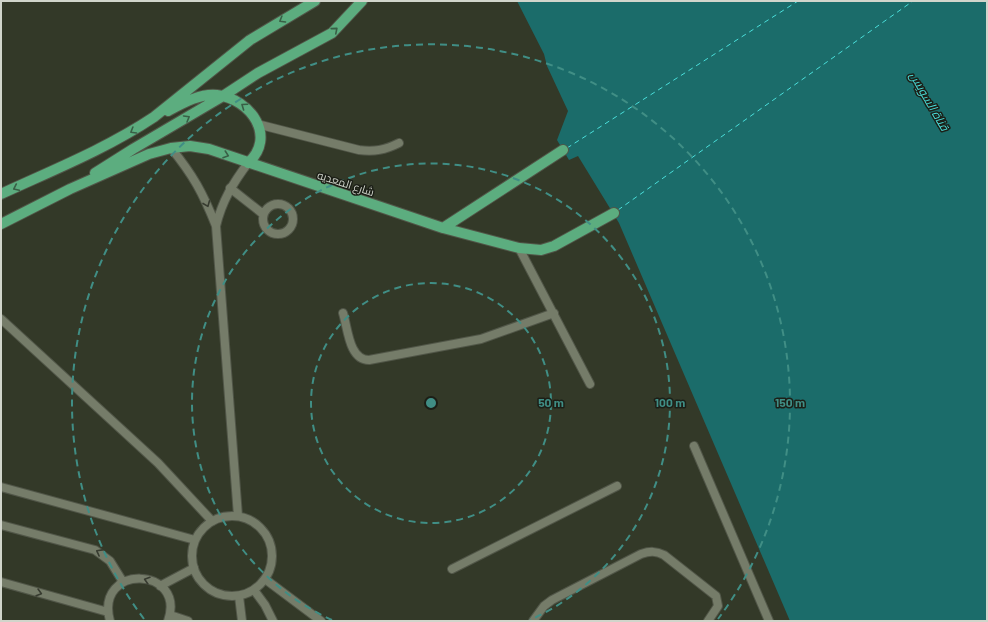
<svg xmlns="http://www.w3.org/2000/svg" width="988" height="622" font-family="Barlow,Cairo,sans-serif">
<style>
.water{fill:#1b6c6a}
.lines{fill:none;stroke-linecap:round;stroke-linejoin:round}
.ferry{stroke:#4adfdb;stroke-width:1;stroke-dasharray:5 4;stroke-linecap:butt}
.service-casing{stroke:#515648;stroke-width:10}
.minor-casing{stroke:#515648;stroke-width:10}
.primary-casing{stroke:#515648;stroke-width:12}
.service{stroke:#757c69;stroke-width:8}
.minor{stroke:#757c69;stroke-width:8}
.primary{stroke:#5cad7f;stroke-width:10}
.oneway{stroke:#395f46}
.oneway2{stroke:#373b30}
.ring{fill:none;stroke:#408e85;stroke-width:2;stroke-dasharray:7 5}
.labels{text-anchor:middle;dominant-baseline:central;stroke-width:3;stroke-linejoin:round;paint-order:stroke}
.street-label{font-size:11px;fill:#d1d5cb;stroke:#1c1f17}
.water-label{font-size:12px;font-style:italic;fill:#4adfdb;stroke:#1c1f17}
.centre{fill:#408e85;stroke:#1c1f17;stroke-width:2}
.ring-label{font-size:12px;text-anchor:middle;font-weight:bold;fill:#408e85;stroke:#1c1f17;stroke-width:3;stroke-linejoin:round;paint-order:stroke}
</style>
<rect width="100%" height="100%" fill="#333928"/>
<path class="water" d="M517,1H987V621H790L619,223L578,156L569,160L557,140L568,111L547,66L544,54Z"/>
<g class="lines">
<path class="ferry" d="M567,148L798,1
M618,210L913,1"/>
<defs>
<path id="service" d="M257,124L359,150C374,152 385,150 399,143
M230,188L263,214
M263 219a15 15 0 1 1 30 0a15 15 0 1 1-30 0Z
M519,248L590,384
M343,313C348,329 349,360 369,360L481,339L554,313
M1,319L158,463L212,521
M694,446L769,621
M1,525L95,550L110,561L123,582
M452,569L617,486
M265,579L321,621
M1,582L108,612
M160,586L194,568
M254,590L265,605L273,621
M239,596L242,621
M170,615L188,621
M110,621C94,563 187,566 168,621
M533,621L544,606L552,600L641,554C650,551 656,551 664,555L716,596L718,606L708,621"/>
<path id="minor" d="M171,148C193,175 203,193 216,226L238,516
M216,226C222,201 233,183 248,163
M1,487L195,540
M192 556a40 40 0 1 1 80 0a40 40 0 1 1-80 0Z"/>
<path id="primary" d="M168,111C183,103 201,93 217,95C251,99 277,137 248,163
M95,173L133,149L223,96L258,73L332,33L362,1
M1,194C53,170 106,149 154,117L250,40L315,1
M1,224L70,189L149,154L171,148L190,146L209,149L443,228L519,248L541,250L554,246L614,213
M443,228L563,150"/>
</defs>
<use href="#service" class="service-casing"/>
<use href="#minor" class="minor-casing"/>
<use href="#primary" class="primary-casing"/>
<use href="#service" class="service"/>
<use href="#minor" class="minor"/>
<use href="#primary" class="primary"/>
</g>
<defs><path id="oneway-chevron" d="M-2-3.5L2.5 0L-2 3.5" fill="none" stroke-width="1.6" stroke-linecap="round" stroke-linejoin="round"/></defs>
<g class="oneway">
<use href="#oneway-chevron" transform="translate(282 20) rotate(149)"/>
<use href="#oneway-chevron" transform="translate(335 30) rotate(-41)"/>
<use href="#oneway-chevron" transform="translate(244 106) rotate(-145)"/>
<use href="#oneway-chevron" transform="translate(187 118) rotate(-30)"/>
<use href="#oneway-chevron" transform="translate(133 131) rotate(149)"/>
<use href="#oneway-chevron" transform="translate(226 155) rotate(19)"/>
<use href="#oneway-chevron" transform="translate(16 188) rotate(155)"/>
</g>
<g class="oneway2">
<use href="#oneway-chevron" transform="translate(207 204) rotate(68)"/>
<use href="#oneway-chevron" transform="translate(99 552) rotate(-152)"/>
<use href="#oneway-chevron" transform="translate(147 580) rotate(-163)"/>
<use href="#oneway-chevron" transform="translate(39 593) rotate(16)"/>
</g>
<g class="ring">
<circle cx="431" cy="403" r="120"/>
<path d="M332 620A239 239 0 1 1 530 620"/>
<path d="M144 619A359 359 0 1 1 718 619"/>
</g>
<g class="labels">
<g class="street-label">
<text transform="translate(346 183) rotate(18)">شارع المعديه</text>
</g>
<g class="water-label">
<text transform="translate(930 101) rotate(60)">قناة السويس</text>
</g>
</g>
<circle cx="431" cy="403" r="6" class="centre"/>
<g class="ring-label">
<text x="551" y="407">50 m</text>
<text x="670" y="407">100 m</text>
<text x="790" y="407">150 m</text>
</g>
<rect width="988" height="622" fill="none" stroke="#d1d5cb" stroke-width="4"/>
</svg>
